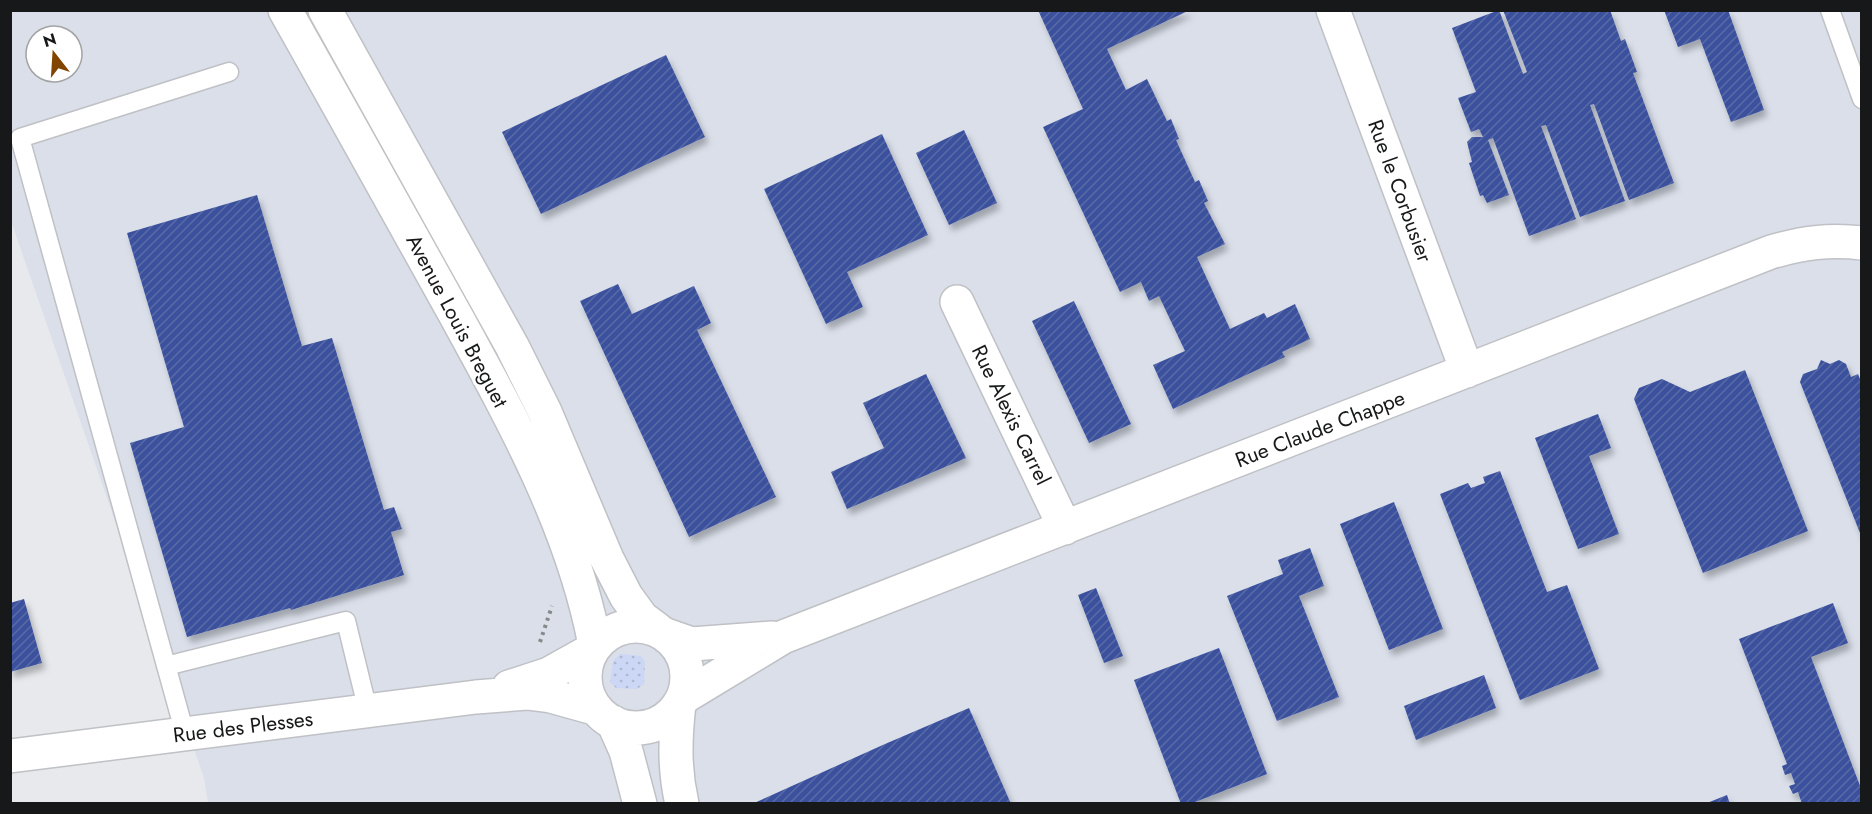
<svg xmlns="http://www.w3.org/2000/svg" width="1872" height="814" font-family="Jost,sans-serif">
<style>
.built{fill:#dadfea;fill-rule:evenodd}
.garden{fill:url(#garden-dots)}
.building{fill:url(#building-hatch);filter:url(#shadow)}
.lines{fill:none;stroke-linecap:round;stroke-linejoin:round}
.service-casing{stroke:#bfc1c5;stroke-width:21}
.minor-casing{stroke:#bfc1c5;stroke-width:36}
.tertiary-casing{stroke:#bfc1c5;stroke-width:36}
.path{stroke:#86888a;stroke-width:4;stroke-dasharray:3 4.5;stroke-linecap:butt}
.service{stroke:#fff;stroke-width:18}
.minor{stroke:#fff;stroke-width:33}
.tertiary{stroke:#fff;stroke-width:33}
.labels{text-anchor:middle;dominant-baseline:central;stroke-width:6;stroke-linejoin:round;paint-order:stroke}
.street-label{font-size:21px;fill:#171819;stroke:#fff}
</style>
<defs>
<pattern id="garden-dots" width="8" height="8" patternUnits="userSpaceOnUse" patternTransform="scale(1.5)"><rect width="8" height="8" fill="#cbd7f4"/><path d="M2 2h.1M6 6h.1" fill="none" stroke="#aeb8d1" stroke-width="1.8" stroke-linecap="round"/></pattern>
<pattern id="building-hatch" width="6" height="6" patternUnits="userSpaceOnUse" patternTransform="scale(1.5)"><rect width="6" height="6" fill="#3a519e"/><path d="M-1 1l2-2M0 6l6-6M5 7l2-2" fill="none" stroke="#5a6ba5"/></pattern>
<filter id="shadow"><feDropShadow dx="3.5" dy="6" stdDeviation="3" flood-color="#0004"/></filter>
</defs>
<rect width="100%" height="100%" fill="#e7e9ed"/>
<path class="built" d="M10,11H1861V803H208L204,778L11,221ZM36,36H72V72H36Z"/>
<path class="garden" d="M620,654L641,656L645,662L644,684L637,689L616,688L610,682L613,661Z"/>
<path class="building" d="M1038,10H1190L1107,49L1126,90L1147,79L1167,121L1171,119L1179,139L1176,140L1195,182L1199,180L1208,201L1204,203L1225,244L1197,257L1230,329L1264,313L1267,318L1295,304L1310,339L1282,352L1285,357L1173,409L1153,365L1185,351L1159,296L1149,301L1141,282L1120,292L1043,127L1083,109Z
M1499,10L1523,74L1527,72L1503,10H1610L1621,41L1625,39L1637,72L1633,73L1674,183L1629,200L1594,104L1590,105L1625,201L1580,217L1546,125L1541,126L1576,219L1529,236L1493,138L1488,140L1509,195L1487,203L1483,195L1480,196L1469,163L1472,162L1467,142L1472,137H1483L1479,129L1471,132L1458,98L1476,92L1452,28Z
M1664,10H1728L1764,110L1731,122L1700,39L1678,47Z
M666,55L705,137L541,214L502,132Z
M964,130L997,203L949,225L916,153Z
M882,134L928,235L847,272L863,307L826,324L764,189Z
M257,195L302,346L332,338L384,510L394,507L402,529L391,532L404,575L291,610L290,608L187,637L130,443L184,427L127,233Z
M618,284L632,314L694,286L711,323L697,330L776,497L689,537L580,301Z
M1074,301L1131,424L1089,443L1032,321Z
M1821,360L1830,364L1839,360L1846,364L1851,377L1858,374L1862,384V538L1800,382L1803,374L1817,369Z
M1745,370L1808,531L1703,573L1634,399L1639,388L1662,379L1690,392Z
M926,374L966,458L847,509L831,472L884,448L863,403Z
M1598,414L1611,448L1589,456L1619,534L1578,549L1535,438Z
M1500,471L1547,592L1567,585L1599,669L1520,700L1440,494L1468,483L1471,488L1485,483L1483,477Z
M1394,502L1443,629L1389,650L1340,524Z
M1310,548L1324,586L1299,596L1339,697L1277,721L1227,596L1283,574L1278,560Z
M1096,588L1123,656L1104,663L1078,595Z
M24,599L42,663L10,672V603Z
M1833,603L1848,643L1811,657L1862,791V804H1802L1798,792L1793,794L1789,786L1795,784L1791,773L1785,775L1782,766L1787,764L1739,639Z
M1219,648L1267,774L1190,804H1181L1134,680Z
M1484,675L1496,708L1416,740L1404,706Z
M969,708L1011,804H752L885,744Z
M1727,795L1730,804H1707V803Z"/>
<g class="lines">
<defs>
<path id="service" d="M1830,10L1862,99
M166,666L346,621L368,711
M185,734L20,138L229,72"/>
<path id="minor" d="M1333,10L1467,371
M957,302L1065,528
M666,635L692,644L772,638
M684,697L783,637L1771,252C1802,243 1829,239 1862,243"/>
<path id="tertiary" d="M285,10C342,112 400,214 456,316C513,420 573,528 595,645
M325,10L512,346L545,412L607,559L626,596L642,618L658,630
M585 677a51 51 0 1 1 102 0a51 51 0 1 1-102 0Z
M509,687L549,674L592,650
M679,704C675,739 674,769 682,804
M613,722L626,751L640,804
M10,756L476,697L527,693L551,696L594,708"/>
</defs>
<use href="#service" class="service-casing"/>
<use href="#minor" class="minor-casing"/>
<use href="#tertiary" class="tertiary-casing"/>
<path class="path" d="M540,642L552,606"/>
<use href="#service" class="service"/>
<use href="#minor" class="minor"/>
<use href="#tertiary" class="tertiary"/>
</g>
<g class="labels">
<g class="street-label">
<text transform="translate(1400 191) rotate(70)">Rue le Corbusier</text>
<text transform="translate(457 321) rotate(62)">Avenue Louis Breguet</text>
<text transform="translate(1011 415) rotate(64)">Rue Alexis Carrel</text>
<text transform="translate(1320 429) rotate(-21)">Rue Claude Chappe</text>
<text transform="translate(243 727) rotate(-7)">Rue des Plesses</text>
</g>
</g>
<rect width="1872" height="814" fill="none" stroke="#171819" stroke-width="24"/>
<g transform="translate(54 54) rotate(343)"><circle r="28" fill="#ffffff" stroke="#a2a3a3" stroke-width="1.5"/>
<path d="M0-4.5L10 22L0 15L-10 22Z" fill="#824401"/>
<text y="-9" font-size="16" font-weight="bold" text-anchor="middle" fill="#171819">N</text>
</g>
</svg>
